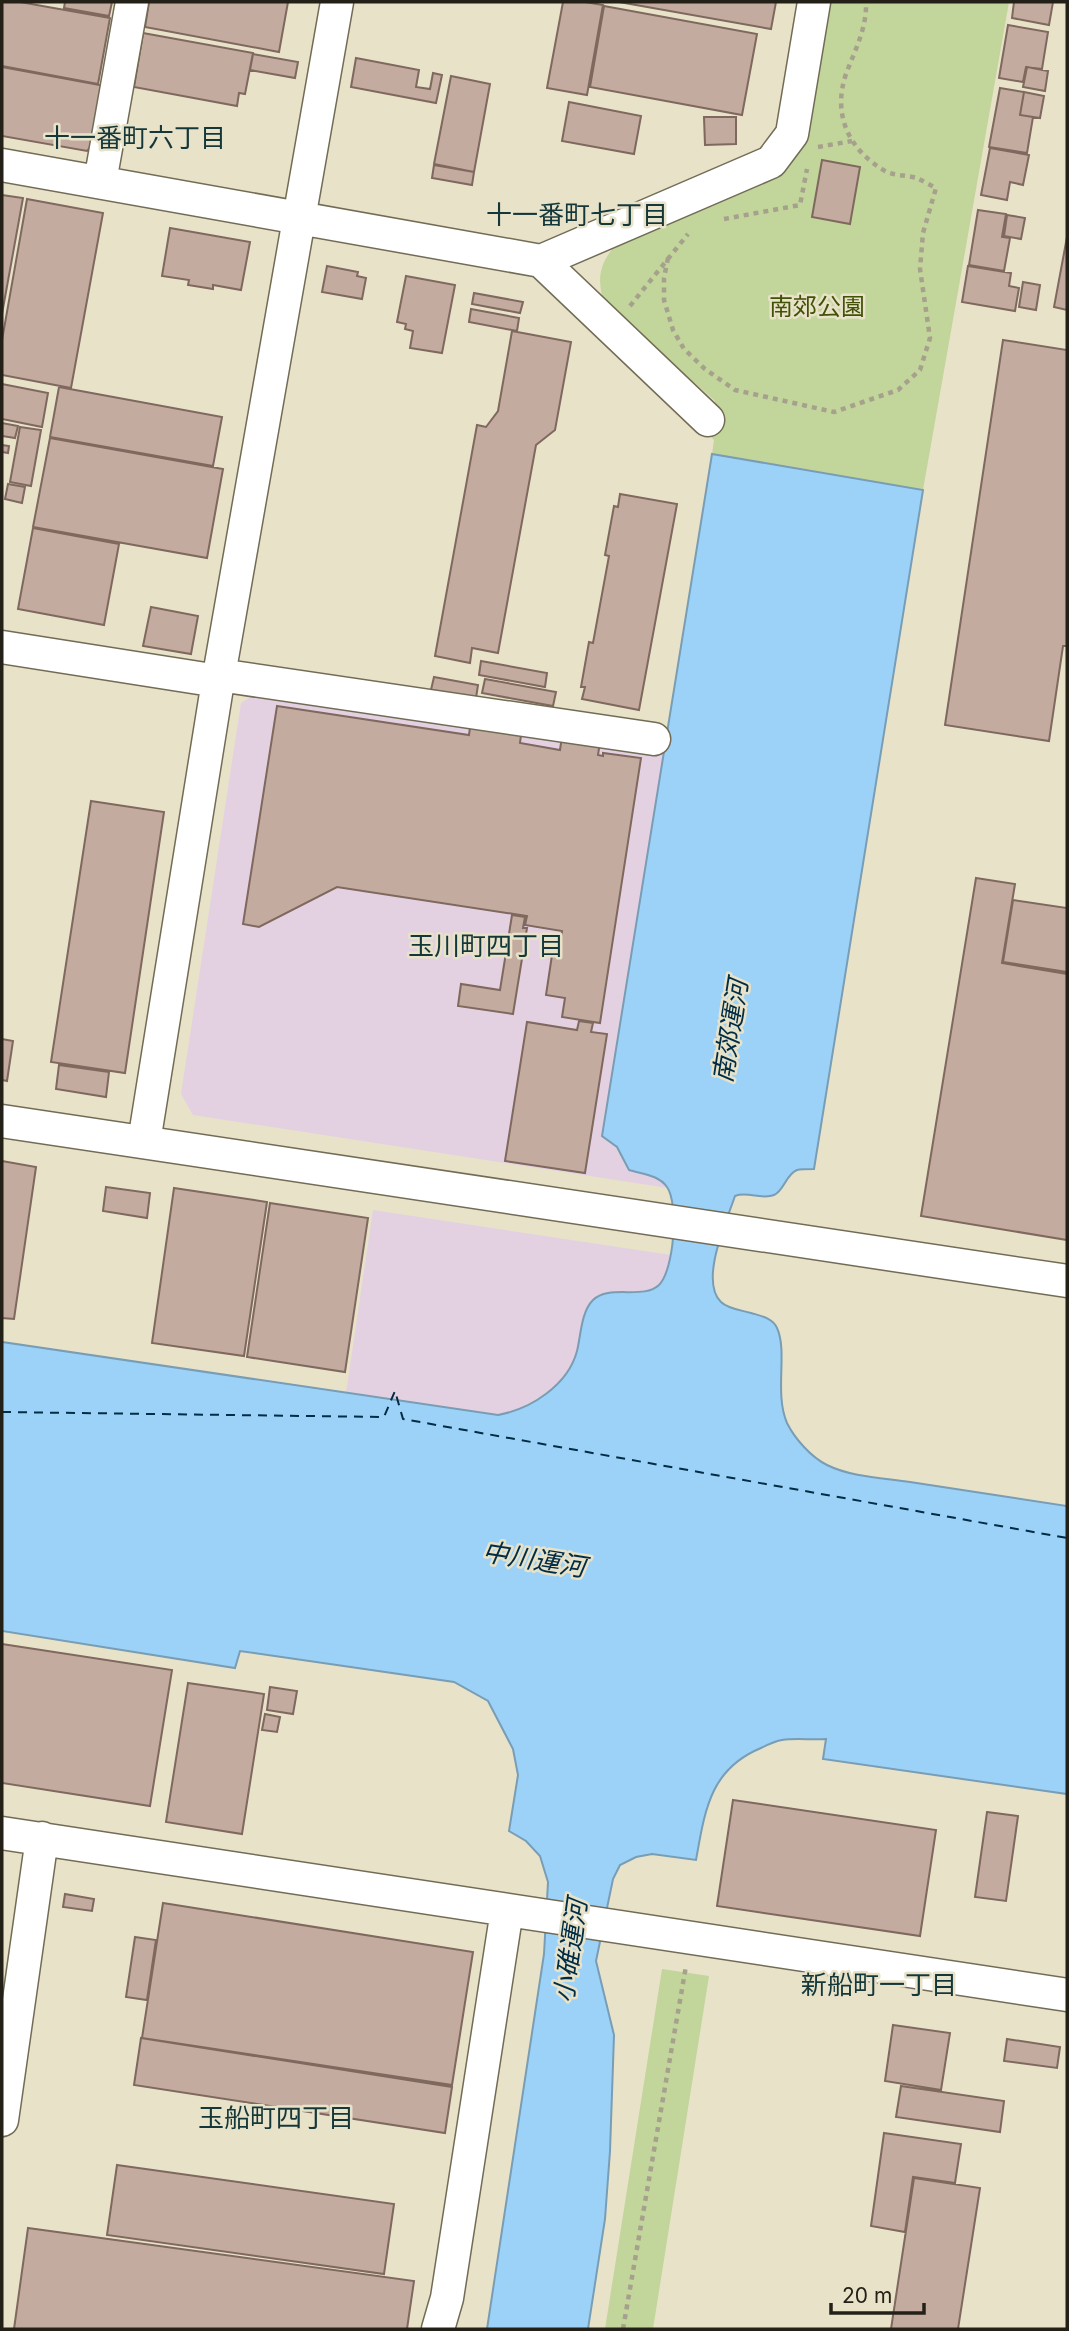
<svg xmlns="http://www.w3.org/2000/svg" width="1069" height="2331" font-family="Inter,'Noto Sans JP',sans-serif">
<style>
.commercial{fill:#e3d1e2}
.green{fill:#c2d59b}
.water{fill:#9cd2f8;stroke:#789db4;stroke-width:2}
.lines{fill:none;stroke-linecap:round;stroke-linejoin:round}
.ferry{stroke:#012c45;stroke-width:2;stroke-dasharray:9 7;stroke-linecap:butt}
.building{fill:#c4aba0;stroke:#7f685e;stroke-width:2}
.minor-casing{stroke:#726c56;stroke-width:35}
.path{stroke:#a6a18d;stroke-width:4.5;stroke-dasharray:5 5;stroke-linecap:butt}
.minor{stroke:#fff;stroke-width:32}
.labels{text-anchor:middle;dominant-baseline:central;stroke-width:5;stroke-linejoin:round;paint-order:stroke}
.park-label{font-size:24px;fill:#415107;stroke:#e8e2c9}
.neighbourhood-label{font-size:26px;fill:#14373a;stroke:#e8e2c9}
.water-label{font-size:26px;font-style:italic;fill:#012c45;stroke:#e8e2c9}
</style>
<rect width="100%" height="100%" fill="#e8e2c9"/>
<path class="commercial" d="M259,691L664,753L602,1136L617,1147L629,1170L657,1178L668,1188L193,1115L181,1094L241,703Z
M373,1210L671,1255V1262L661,1284L651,1290L616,1293L587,1309L576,1355L565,1374L551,1390L514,1412L498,1415L346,1393Z"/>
<path class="green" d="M827,2H1009L923,490L712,454L714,440L710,436L715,401L604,302C597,280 599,266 613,248L776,174L792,162L804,136Z
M662,1969L709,1976L653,2329H605Z"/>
<path class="water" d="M712,454L923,490L814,1169C809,1169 801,1169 797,1170C786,1174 784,1191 774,1195C762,1200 747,1191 735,1196C727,1220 699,1281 721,1302C728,1309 741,1310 751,1313C761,1316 773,1318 777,1328C788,1352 774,1393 787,1423C795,1439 811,1457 827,1465C851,1477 883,1478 910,1482C962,1490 1015,1498 1067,1506V1794L823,1759L826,1739C811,1740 795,1738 782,1740C775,1741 767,1745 761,1748C710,1769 705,1810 696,1860L652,1854L636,1857L620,1865L613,1879L596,1961L614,2035L610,2151L605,2219L588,2329H487L544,1954L548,1882L540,1856L526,1841L509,1831L518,1775L513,1749L488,1701L454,1682L240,1651L235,1668L2,1631V1342L498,1415C531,1409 568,1385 577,1351C581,1335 581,1312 593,1300C609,1284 643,1300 659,1285C674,1270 679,1204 667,1187C659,1175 642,1174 629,1170L617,1147L602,1136Z"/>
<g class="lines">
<path class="ferry" d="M2,1412L384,1417L395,1391L403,1419L1067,1538"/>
</g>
<path class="building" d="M2,2H20L110,18L98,84L2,66Z
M65,2H112L109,16L64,8Z
M149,2H288L279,52L145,27Z
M563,2H585L603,5L587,95L547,88Z
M619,2H776L771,29Z
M1014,2H1053L1049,25L1012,18Z
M604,6L757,34L742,115L590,87Z
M1008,25L1048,32L1042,69L1026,67L1023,82L999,78Z
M143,33L253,53L245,94L239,93L237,106L134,87Z
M253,54L298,62L295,78L250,70Z
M356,58L419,70L416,87L430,89L433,73L442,75L436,103L351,87Z
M2,67L105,86L95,141L87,151L2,136Z
M1027,67L1048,71L1045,91L1023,87Z
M451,76L490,84L474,172L434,164Z
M1000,88L1024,92L1020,115L1033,117L1027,153L989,147Z
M1024,92L1044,96L1040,118L1020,115Z
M569,102L641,116L634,154L562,141Z
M704,117H736V144L705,145Z
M990,148L1029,155L1023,185L1010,182L1007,200L981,195Z
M822,160L860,167L850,224L812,217Z
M434,165L474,172L472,185L432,178Z
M2,195L23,198L2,314Z
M27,199L103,213L71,388L2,375V340Z
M978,210L1006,214L1002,237L1010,238L1004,271L969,265Z
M1007,215L1025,218L1021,239L1004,236Z
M170,228L250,242L241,290L213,285V289L188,285L189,280L162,276Z
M1067,237V310L1054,307Z
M327,266L358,272L357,276L366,278L362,299L322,292Z
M968,266L1011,273L1009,286L1019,288L1015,311L962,302Z
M406,276L455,285L442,353L410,348L413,331L405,329L406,324L397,322Z
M1023,282L1040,285L1036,310L1019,307Z
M474,293L523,302L520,313L472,304Z
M471,309L519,318L517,331L469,322Z
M512,331L571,342L555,430L536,445L498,653L472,648L470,663L435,656L477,425L486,427L498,411Z
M1003,340L1067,350V646H1063L1049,741L945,725Z
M2,384L48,393L42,427L2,419Z
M59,387L222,417L213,466L50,437Z
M2,423L18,426L15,438L2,436Z
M20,427L41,430L31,486L10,482Z
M50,438L223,469L207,558L33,527Z
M2,445L9,446L8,453L2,452Z
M8,484L25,487L22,503L5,499Z
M620,494L677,504L639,710L582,699L585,687H581L589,642L593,643L609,556L605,555L614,506L618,507Z
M33,528L119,544L104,625L18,609Z
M151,607L198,616L191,654L143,646Z
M481,661L547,673L545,687L479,675Z
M434,677L478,685L476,698L431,690Z
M485,679L556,692L553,706L482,693Z
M277,706L469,735L471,720L522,727L520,743L560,750L562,736L600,742L598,755L603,756V753L641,758L600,1023L562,1017L565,998L546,995L552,955L558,956L562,931L525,925L527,916L337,887L259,927L243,924Z
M91,801L164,812L125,1073L51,1062Z
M976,878L1015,884L1002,963L1067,974V1240L921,1216Z
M1013,900L1067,908V972L1003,962Z
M512,915L525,917L523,928H527L513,1014L458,1006L461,984L500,990Z
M579,1021L593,1023L591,1032L607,1034L585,1173L505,1161L527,1022L577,1030Z
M2,1039L13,1041L7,1081L2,1080Z
M59,1065L109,1072L106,1097L56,1089Z
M2,1161L36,1167L14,1319L2,1318Z
M106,1187L150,1193L147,1218L103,1211Z
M174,1188L267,1202L244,1356L152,1343Z
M270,1203L368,1218L345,1372L247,1357Z
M2,1644L172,1670L150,1806L2,1783Z
M188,1683L264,1694L242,1834L166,1822Z
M270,1687L297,1691L293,1714L267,1710Z
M265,1714L280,1717L277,1732L262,1730Z
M733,1800L936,1830L920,1936L717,1906Z
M987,1812L1018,1816L1006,1901L975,1897Z
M65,1894L94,1899L92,1911L63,1907Z
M163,1903L473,1952L452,2085L142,2038Z
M135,1937L156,1940L147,2000L126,1997Z
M893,2025L950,2033L941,2090L885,2081Z
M141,2038L452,2087L445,2133L134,2085Z
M1007,2039L1060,2047L1057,2068L1004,2061Z
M901,2086L1004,2101L1000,2132L896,2117Z
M884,2133L961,2144L955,2183L913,2177L905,2232L871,2226Z
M117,2165L394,2204L384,2274L107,2235Z
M914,2178L980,2188L958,2329H891Z
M28,2228L414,2281L407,2329H14Z"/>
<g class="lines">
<defs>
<path id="minor" d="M2,165L541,261L771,162L792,134L814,2
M100,182L132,2
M541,261L708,420
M2,647L218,681
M219,675L654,739
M2,1121L1067,1281
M144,1142L218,681L337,2
M2,1833L1067,1995
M2,2120L42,1838
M438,2329L447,2298L507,1910"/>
</defs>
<use href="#minor" class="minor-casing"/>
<path class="path" d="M818,147L852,141
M724,219L800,205L807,169
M668,258L664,278V300L673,330L684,349L705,369L735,390L834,412L898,390L920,370L930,338L920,269L923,233L936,188C930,185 923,181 917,178C907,175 894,176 885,171C849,150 832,115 846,74C855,50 867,28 866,2
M630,306L688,234
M623,2329L686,1966"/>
<use href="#minor" class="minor"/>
</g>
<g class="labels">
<g class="park-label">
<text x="817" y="306">南郊公園</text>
</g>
<g class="neighbourhood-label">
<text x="135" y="137">十一番町六丁目</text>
<text x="577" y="214">十一番町七丁目</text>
<text x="486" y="945">玉川町四丁目</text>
<text x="879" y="1984">新船町一丁目</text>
<text x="276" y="2117">玉船町四丁目</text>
</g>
<g class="water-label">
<text transform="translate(730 1031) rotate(-81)">南郊運河</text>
<text transform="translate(534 1559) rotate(9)">中川運河</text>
<text transform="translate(570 1951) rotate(-82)">小碓運河</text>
</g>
</g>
<rect width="1069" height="2331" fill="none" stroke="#232017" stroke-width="7"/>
<path d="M831 2303v10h93v-10" fill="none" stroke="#232017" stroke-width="3.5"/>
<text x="842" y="2303" font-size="21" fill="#232017" stroke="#e8e2c9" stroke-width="5" paint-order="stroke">20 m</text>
</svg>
